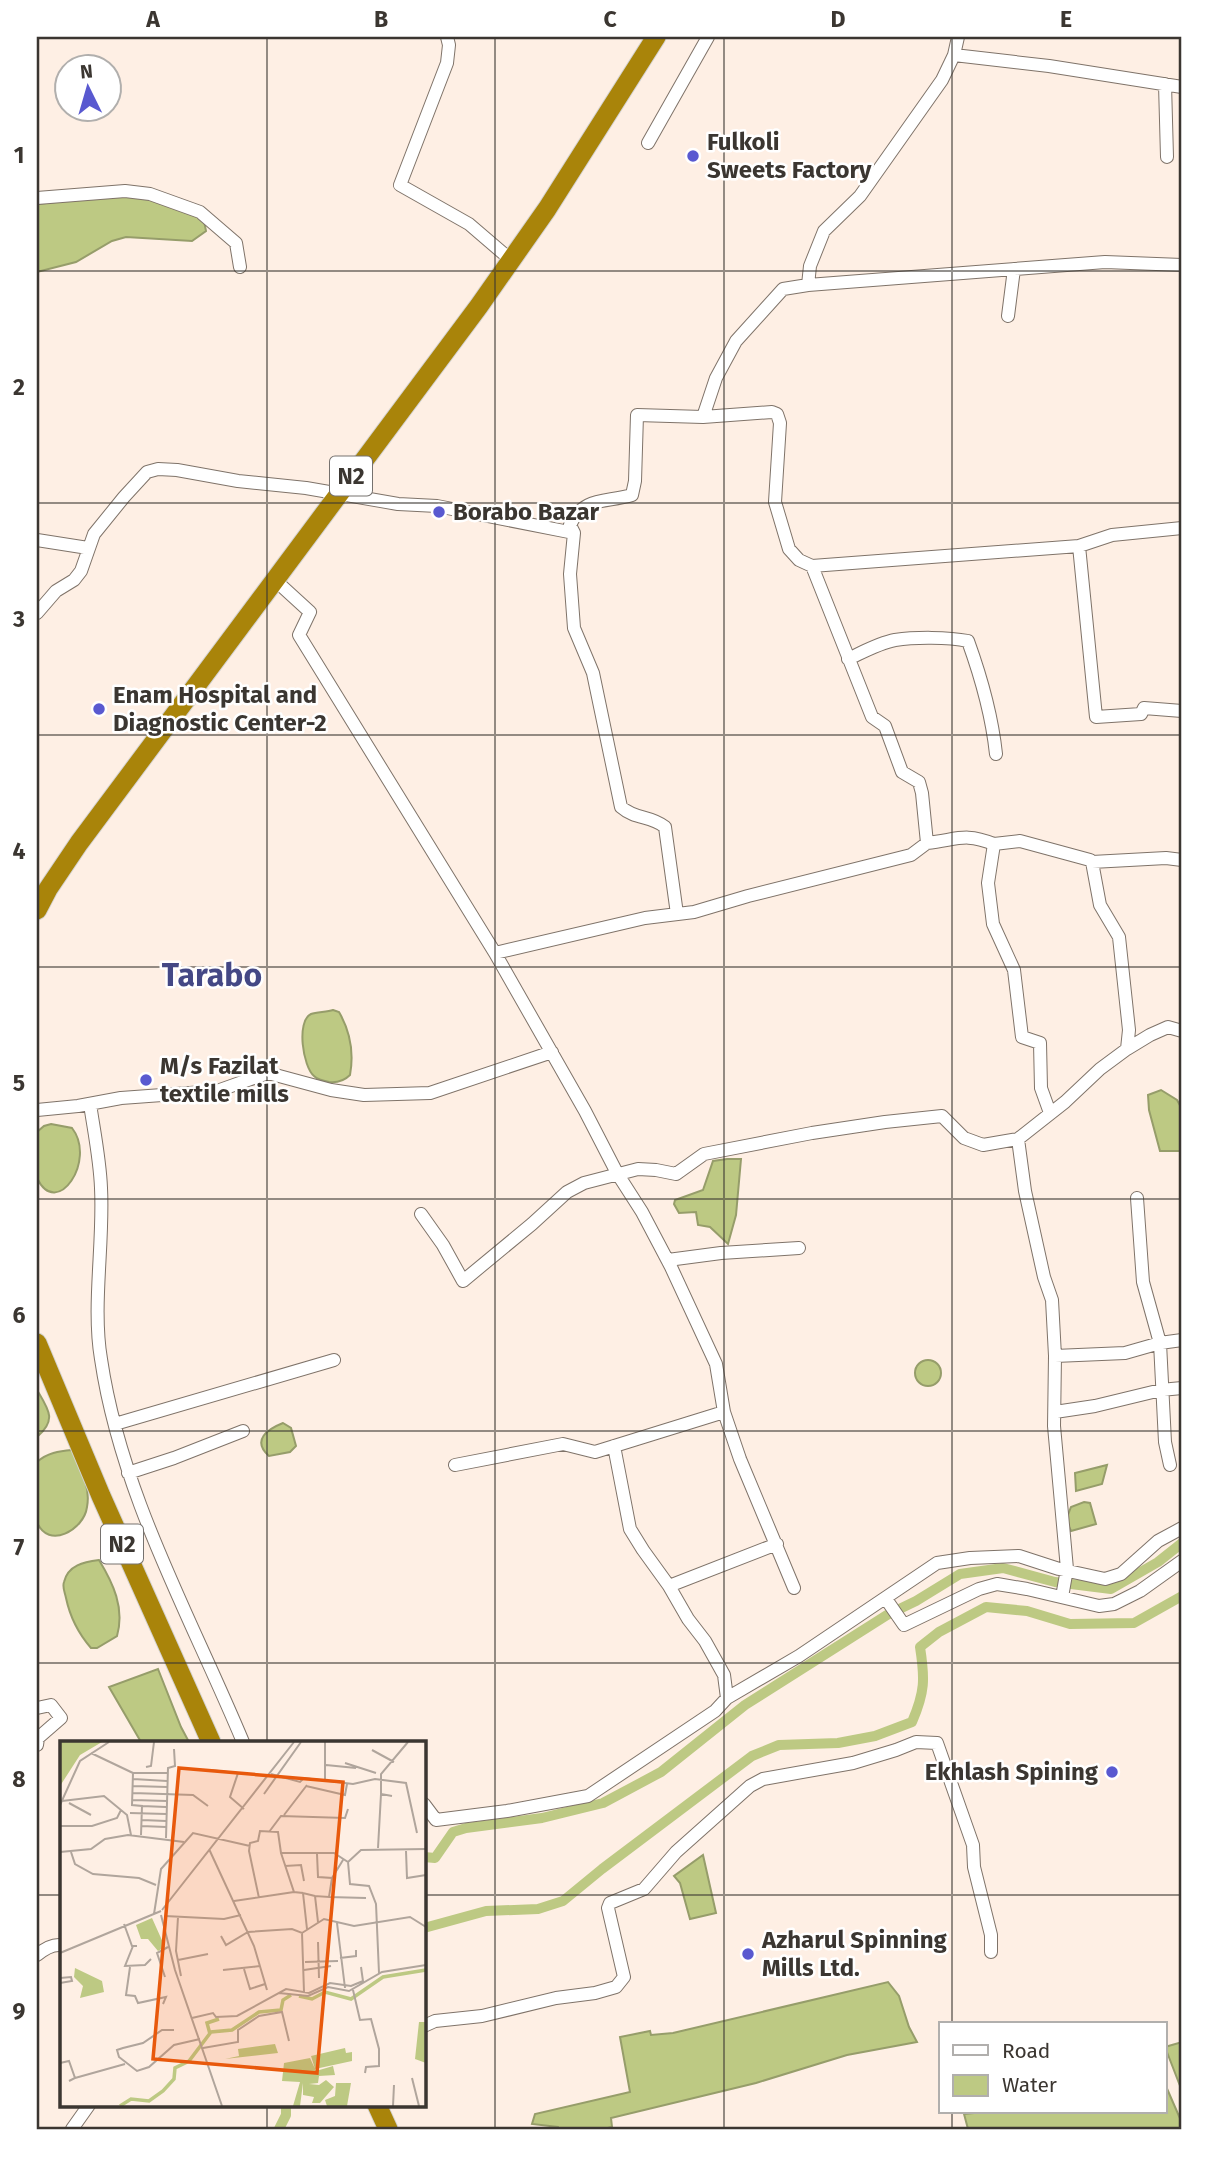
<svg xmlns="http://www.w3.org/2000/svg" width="1219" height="2166" font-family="'Fira Sans',sans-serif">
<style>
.water{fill:#bdc983;stroke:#969d6a;stroke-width:2}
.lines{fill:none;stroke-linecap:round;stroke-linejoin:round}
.canal{stroke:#bdc983;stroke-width:10}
.minor-casing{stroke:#7f7369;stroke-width:14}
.highway-casing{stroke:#d4d3d2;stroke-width:21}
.minor{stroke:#fff;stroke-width:12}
.highway{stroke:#a9840a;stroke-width:19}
.grid{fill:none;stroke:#3b3631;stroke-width:2;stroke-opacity:0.55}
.poi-dot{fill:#5959d0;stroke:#fff;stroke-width:2.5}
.labels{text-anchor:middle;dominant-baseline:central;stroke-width:5;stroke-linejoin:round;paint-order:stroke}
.shield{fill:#fff;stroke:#76726f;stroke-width:2}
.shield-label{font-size:23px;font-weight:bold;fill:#3b3631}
.poi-label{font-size:24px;font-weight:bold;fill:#3b3631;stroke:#fff;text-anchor:start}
.district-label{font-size:32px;font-weight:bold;fill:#444885;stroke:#fff}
.inset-river{fill:none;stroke:#bdc983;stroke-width:3.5}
.inset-road{fill:none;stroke:#b0a59c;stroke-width:2}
.view{fill:#e8590c;fill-opacity:0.15;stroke:#e8590c;stroke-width:3.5}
.inset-edge{fill:none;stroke:#3b3631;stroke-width:3.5}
.neatline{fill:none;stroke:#3b3631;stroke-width:2.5}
.grid-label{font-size:23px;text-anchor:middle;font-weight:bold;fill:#3b3631}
</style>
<rect width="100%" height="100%" fill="#feefe4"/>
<path class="water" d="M120,195L143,196L197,216L204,221L206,231L192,241L126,237L112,241L76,262L37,272V204Z
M333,1010L339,1012C350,1031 354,1053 350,1075C344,1081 338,1083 329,1082C324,1081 317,1079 314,1076C303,1067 296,1021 311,1014C317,1012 327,1012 333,1010Z
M1161,1090L1177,1100L1182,1109V1151H1160L1149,1110L1148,1095Z
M51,1124L72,1128C97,1160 57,1220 37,1178V1132L44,1126Z
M727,1159H741L736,1215L728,1244L710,1227L698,1225L696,1212L679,1213L674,1204L675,1200L703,1190L713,1161Z
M915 1373a13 13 0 1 1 26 0a13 13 0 1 1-26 0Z
M37,1390C49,1410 57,1420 37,1437Z
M283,1423L291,1428L296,1446L290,1452L269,1456C251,1440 268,1429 283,1423Z
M72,1450C80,1468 91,1486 87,1507C84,1530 48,1550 37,1522C33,1511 37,1475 37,1462C47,1453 59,1451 72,1450Z
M1107,1465L1102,1484L1076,1491L1075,1473Z
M1084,1502L1090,1503L1096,1524L1071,1531L1066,1520L1071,1507Z
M99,1560C113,1583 125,1608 117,1636L97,1648H91C78,1633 70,1617 66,1598C65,1593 62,1587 64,1582C68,1565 84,1562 99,1560Z
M158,1669L181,1727L189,1742H141L109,1687Z
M703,1855L716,1913L690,1919L680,1883L674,1876Z
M888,1982L899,1996L909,2027L917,2042L847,2055L756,2083L611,2118L612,2127L603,2129H559L558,2127L532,2124L535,2114L630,2092L620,2037L650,2031L651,2035L673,2033Z
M1182,2042V2091L1165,2047Z
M1165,2084L1182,2123V2129H968L964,2114L984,2112H1165Z"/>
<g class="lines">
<path class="canal" d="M424,1857L435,1858L453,1832L466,1828L542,1818L603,1803L661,1772L745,1705L887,1615L916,1601L960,1574L1003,1568L1055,1582L1111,1589L1158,1562L1182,1543
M424,1928L486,1911L538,1909L563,1901L602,1869L752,1756L779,1745L838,1743L875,1736L912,1722C925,1692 925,1679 920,1647L939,1632L986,1607L1027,1611L1070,1624L1134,1623L1182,1596
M279,2129L286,2115V2105"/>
<defs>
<path id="minor" d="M447,37L449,45L447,63L400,185L469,224L511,260
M954,55L1049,66L1182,87
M1165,84L1167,157
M648,143L708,37
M37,198L125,191L150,194L200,212L236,243L240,267
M808,285L810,266L824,231L860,196L942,80L954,55L958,37
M1008,316L1014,269
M703,417L716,378L736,341L783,289L808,285L1105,262L1182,265
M37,540L88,548
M1079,546L1096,717L1141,714L1144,708L1182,711
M812,566L872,717L885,726L902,772L919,782L922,793L927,843C957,840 964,832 994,844
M275,580L310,612L299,635L495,953L585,1111L617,1173L642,1212L671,1267L716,1364L724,1412L740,1459L794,1588
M37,613L56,591L74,580L81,571L94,534L124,497L147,472L158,469L177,470L238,481L306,488L398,504L437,506L574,533
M848,659C863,652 879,643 895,640C915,637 948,637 968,641C981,677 992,716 996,754
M677,914L665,827C650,815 636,820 621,807L593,673L574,628L570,574L574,533L570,525C584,496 605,503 632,495L635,481L637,415L703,417L772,412L777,414L780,423L775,502L789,549L799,560L812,566L1079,546L1112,535L1182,528
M495,953L645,918L694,912L748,896L911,855L927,843
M1127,1049L1129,1030L1119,937L1100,905L1092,862L1166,858L1182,860
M90,1104C94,1131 100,1160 101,1188C104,1243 92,1306 101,1359C121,1495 191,1617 243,1742
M37,1110L78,1106L121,1098L217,1091L268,1073L331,1090L364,1095L430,1093L552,1052
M1050,1113L1041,1088L1040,1043L1022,1037L1014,970L993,924L988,883L994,844L1020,841L1090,860L1092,862
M1018,1139L1025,1191L1044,1277L1052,1300L1055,1356L1054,1426L1067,1569L1062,1597
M1137,1198L1143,1282L1160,1343L1165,1442L1170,1465
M421,1214L443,1245L463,1281L532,1224L567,1192L584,1183L638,1169L656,1170L676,1174L704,1154L812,1133L885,1122L942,1116L964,1138L983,1145L1018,1139L1065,1102L1100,1069L1127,1049L1150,1035L1168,1027L1182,1031
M668,1260L721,1253L799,1248
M1055,1356L1125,1353L1160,1343L1182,1340
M1055,1412L1095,1406L1161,1390L1182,1388
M115,1424L334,1360
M614,1446L630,1529L643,1550L669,1586L777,1544
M455,1465L563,1444L595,1452L724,1412
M128,1473L174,1458L243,1431
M669,1586L688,1619L705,1641L724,1675L727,1698
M886,1599L904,1625L979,1589L997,1584L1027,1589L1099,1606L1114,1604L1140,1591L1182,1561
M37,1708L51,1705L61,1718L38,1738L37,1745
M424,1804L436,1820L507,1811L588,1796L715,1711L727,1698L799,1656L937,1563L970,1558L1019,1556L1059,1569L1105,1579L1121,1574L1158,1541L1182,1528
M37,1955C44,1949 52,1944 61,1945
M424,2026L435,2021L482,2016L556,1998L595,1993L616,1987L624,1977L608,1908L610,1903L644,1889L676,1852L750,1786L763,1779L853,1763L896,1750L916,1742L937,1743L973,1845L974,1867L991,1935V1952
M72,2129L89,2105"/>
<path id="highway" d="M37,910L48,889L79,843L479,306L547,209L656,37
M37,1343L101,1496L211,1742
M377,2105L388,2129"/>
</defs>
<use href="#minor" class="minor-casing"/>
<use href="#highway" class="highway-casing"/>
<use href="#minor" class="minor"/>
<use href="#highway" class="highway"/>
</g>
<path class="grid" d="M267,37V1742M495,37V2129M724,37V2129M952,37V2024M37,271H1182M37,503H1182M37,735H1182M37,967H1182M37,1199H1182M37,1431H1182M37,1663H1182M37,1895H61M424,1895H1182M267,2105V2129M952,2112V2129"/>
<g class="poi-dot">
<circle cx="693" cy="156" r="7"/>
<circle cx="439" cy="512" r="7"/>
<circle cx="99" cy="709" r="7"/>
<circle cx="146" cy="1080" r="7"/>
<circle cx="1112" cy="1772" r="7"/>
<circle cx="748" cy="1954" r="7"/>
</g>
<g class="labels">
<g class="shield">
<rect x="330" y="456.5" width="42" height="39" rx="5"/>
<rect x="101" y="1524.5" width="42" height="39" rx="5"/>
</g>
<g class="shield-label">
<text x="351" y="476">N2</text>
<text x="122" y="1544">N2</text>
</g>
<g class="poi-label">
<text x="707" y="142">Fulkoli<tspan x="707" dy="28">Sweets Factory</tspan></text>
<text x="453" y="512">Borabo Bazar</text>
<text x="113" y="695">Enam Hospital and<tspan x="113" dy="28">Diagnostic Center-2</tspan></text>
<text x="160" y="1066">M/s Fazilat<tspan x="160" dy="28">textile mills</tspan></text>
<text x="1098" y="1772" text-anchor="end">Ekhlash Spining</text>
<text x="762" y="1940">Azharul Spinning<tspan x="762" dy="28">Mills Ltd.</tspan></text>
</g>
<g class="district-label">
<text x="212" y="975">Tarabo</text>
</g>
</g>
<g transform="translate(60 1741)">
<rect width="366" height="366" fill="#feefe4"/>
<path d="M0,1H42L20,14L0,45ZM92,177L105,206L98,210L88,198H81L76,184ZM15,227L42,240L44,251L20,257L23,245L14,236ZM359,281H366V322L355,318ZM215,303L218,312L165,318L179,315L178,308ZM285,307L286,312L292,311V320L255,328L251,315ZM250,317L256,330L273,325L275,334L259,335L258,342L249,343L259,344L266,339L274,346L260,362H252L254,356L243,354V342L240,365H233L240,341L222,340L224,322ZM276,342H291L287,365H267L265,359L275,355Z" fill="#bdc983"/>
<path class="inset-river" d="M239,255L252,258L265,251L291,258L323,236L366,229M150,293L147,282L159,278M60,365L71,358L89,360L103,350L114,338L115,327L129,320L151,291L172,289L199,271L221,269L223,259L231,254"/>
<path class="inset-road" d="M312,9L334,21M31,12L73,32M285,22L316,32M266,24L296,27M86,26L91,25L94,1M150,29L178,32L170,56L184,68M211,33L240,41L244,37L293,43L315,38L346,42L357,92M73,38L107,40M265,40V1M73,45L107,46M246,45L285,54L287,43M73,52L133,54L148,65M204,53L241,1M332,55L321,53V33L348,1M73,59L107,60M2,60L44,55L67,74L71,94M9,62L31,74M0,64L20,20L49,1M82,65L106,66M70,72L106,73M224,74L247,44M82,79L106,80M0,85H32L57,77L61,69M81,85L106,86M209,91L221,75L285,77L288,68M81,94L82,65L72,64L73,32H107M106,97L108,27L115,25L114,8M318,107L321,53M149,108L194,205L207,249M346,110L347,137L366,134M0,111L31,108L45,98L68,94L124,101M11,111L15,123L33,133L79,137L96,144M221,112L234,151L243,152M257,113L258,136L272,137L269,156L255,155L258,181M288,121L290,143L309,145L316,163L319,232M225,125L241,124L244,140M272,137L283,119M269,156L306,157M199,157L189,110L190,102L198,100L200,90L218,91L221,112H274L288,121L301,109L366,108M174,160L234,151M102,169L234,1M94,173L101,128L133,92L190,105M101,174L115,229L162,365M105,175L164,178L181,174M118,176L116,210L121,235M277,182L285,247M64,183L72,205H77M247,188L243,152L255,155M242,192L244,251M161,195L166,204L188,191L232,188L242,192L264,178L294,185L350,176L366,186M258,201L259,237M73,205L65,225L85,224L91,218M0,212L101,170M280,217L296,215V209M118,219L148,213M245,221L278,220M70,226L66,254L75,255L78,262L106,256L103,263M184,228L190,248L205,243M163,229L200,225M244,229L271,225M105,236L97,212L108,206M0,237L11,236L12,240L0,242M293,249L300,279L311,278L319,308V325L306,326L305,332M219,252L248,255L268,246L289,250L322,231L366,224M132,277L153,272L156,276L177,275L226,248L249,252L270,242L291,245L303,240L301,226M114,289H102L83,302L63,307L57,309L59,316L77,330L89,326L114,304L140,298M143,307L178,301V289L199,275L222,271L229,300M0,322L9,320L15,337L9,340M15,337L65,323M352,337L359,365M333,365L334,344"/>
<path class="view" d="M119,27L283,41L257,332L93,318Z"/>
<rect width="366" height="366" class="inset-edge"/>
</g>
<rect width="1219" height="2166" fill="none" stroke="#ffffff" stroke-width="77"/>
<rect x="939" y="2022" width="228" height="91" fill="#ffffff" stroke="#b1afad" stroke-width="2"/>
<rect x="953" y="2045" width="35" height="10" fill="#ffffff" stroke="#b1afad" stroke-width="2"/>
<text x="1002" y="2058" font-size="21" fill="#3b3631">Road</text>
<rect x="953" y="2075" width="35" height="21" fill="#bdc983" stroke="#b1afad" stroke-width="2"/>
<text x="1002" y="2092" font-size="21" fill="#3b3631">Water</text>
<g transform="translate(88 88) rotate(355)"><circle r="33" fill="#ffffff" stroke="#b1afad" stroke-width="2"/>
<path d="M0-5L12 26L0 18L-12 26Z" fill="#5959d0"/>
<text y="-10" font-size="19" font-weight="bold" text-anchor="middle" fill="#3b3631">N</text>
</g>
<rect x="38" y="38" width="1142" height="2090" class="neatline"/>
<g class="grid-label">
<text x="153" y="27">A</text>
<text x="381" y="27">B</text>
<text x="610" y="27">C</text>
<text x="838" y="27">D</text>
<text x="1066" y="27">E</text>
<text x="19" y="163">1</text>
<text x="19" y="395">2</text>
<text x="19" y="627">3</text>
<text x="19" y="859">4</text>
<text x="19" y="1091">5</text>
<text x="19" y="1323">6</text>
<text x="19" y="1555">7</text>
<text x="19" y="1787">8</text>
<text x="19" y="2019">9</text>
</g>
</svg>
